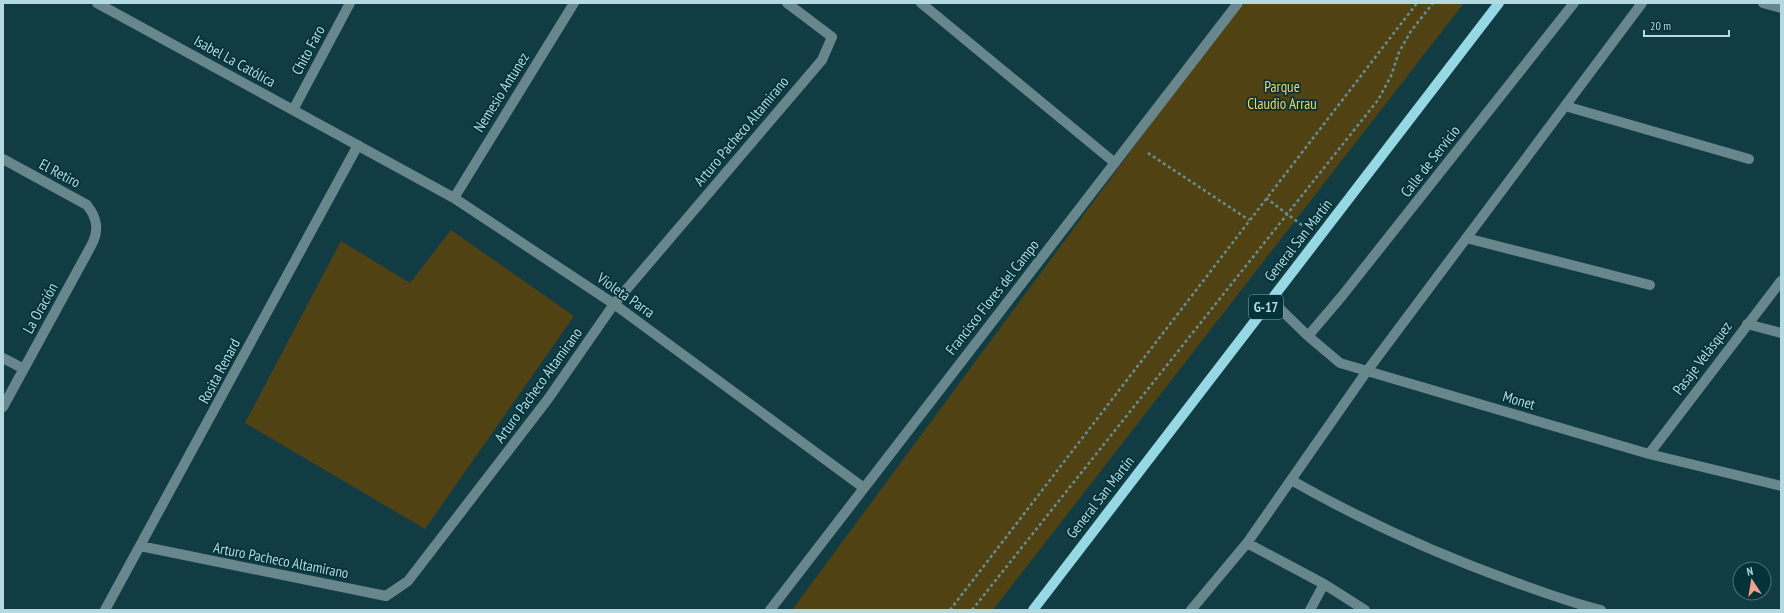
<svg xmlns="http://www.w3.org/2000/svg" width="1784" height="613" font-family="'PT Sans Narrow',sans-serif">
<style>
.green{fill:#514214}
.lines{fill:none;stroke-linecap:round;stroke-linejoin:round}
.path{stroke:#678f96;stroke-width:2.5;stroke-dasharray:3 3;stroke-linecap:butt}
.minor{stroke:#68878c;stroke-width:10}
.major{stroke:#96d8e3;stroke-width:10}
.labels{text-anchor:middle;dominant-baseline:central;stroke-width:3.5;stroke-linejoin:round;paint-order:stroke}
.shield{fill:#033238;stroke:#7fa7ae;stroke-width:1}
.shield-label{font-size:14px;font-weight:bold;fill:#b4d9e0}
.street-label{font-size:15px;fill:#b4d9e0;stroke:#033238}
.park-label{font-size:15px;fill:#fbd25e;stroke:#033238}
</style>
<rect width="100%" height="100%" fill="#113c43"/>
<path class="green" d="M1240,3H1464L993,610H792Z
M451,230L574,316L425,529L245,423L341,241L410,283Z"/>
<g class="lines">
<path class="path" d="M1148,153L1249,220
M1266,198L1303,226
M950,610L1417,3
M972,610L1378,100L1391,76L1399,52L1411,31L1433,3"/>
<path class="minor" d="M97,3L454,198L614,304L864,488
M921,3L1115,163
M1763,3L1781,8
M1565,106L1749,159
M293,110L350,3
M3,159L87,205C98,219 99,231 91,246L3,407
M454,198L574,3
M1466,238L1650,285
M1271,300L1308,336L1340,363L1649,454L1781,486
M1747,324L1781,333
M1308,336L1342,296L1574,3
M3,358L24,369
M1649,454L1781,281
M1291,480C1363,521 1439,555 1517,583C1545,593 1572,603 1601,610
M1247,543L1324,584L1365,610
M140,546L386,596L408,581L548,399L614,304L822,60L832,37L787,3
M105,610L358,145
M770,610L1238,3
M1191,610L1247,543L1367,371L1642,3
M1310,610L1324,584"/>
<path class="major" d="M1033,610L1499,3"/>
</g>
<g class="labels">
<rect class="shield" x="1249" y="295" width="34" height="24" rx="3"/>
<g class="shield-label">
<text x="1266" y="307">G-17</text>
</g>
<g class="street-label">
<text transform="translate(308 50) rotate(-62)">Chito Faro</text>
<text transform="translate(235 61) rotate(29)">Isabel La Católica</text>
<text transform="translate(501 92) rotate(-58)">Nemesio Antunez</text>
<text transform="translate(741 131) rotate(-50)">Arturo Pacheco Altamirano</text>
<text transform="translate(1430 161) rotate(-52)">Calle de Servicio</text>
<text transform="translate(60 173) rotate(28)">El Retiro</text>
<text transform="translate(1298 240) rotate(-52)">General San Martín</text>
<text transform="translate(626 295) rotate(35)">Violeta Parra</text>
<text transform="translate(992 297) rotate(-52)">Francisco Flores del Campo</text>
<text transform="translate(40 308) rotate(-61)">La Oración</text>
<text transform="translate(1702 358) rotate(-53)">Pasaje Velásquez</text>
<text transform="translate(219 371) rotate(-62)">Rosita Renard</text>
<text transform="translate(538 385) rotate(-54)">Arturo Pacheco Altamirano</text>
<text transform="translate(1519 400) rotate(16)">Monet</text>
<text transform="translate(1100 497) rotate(-52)">General San Martín</text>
<text transform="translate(281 560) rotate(11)">Arturo Pacheco Altamirano</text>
</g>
<g class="park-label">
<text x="1282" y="86">Parque<tspan x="1282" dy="17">Claudio Arrau</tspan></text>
</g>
</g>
<rect width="1784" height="613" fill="none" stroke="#b4d9e0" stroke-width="8"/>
<g transform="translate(1752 581) rotate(348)"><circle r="19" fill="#033238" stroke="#4a757b"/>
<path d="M0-3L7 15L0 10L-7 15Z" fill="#f59d8e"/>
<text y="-6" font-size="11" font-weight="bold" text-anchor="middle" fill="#b4d9e0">N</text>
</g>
<path d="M1644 30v6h85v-6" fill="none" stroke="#b4d9e0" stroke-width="2"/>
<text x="1650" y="30" font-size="12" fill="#b4d9e0" stroke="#033238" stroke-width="3" paint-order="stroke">20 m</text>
</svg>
